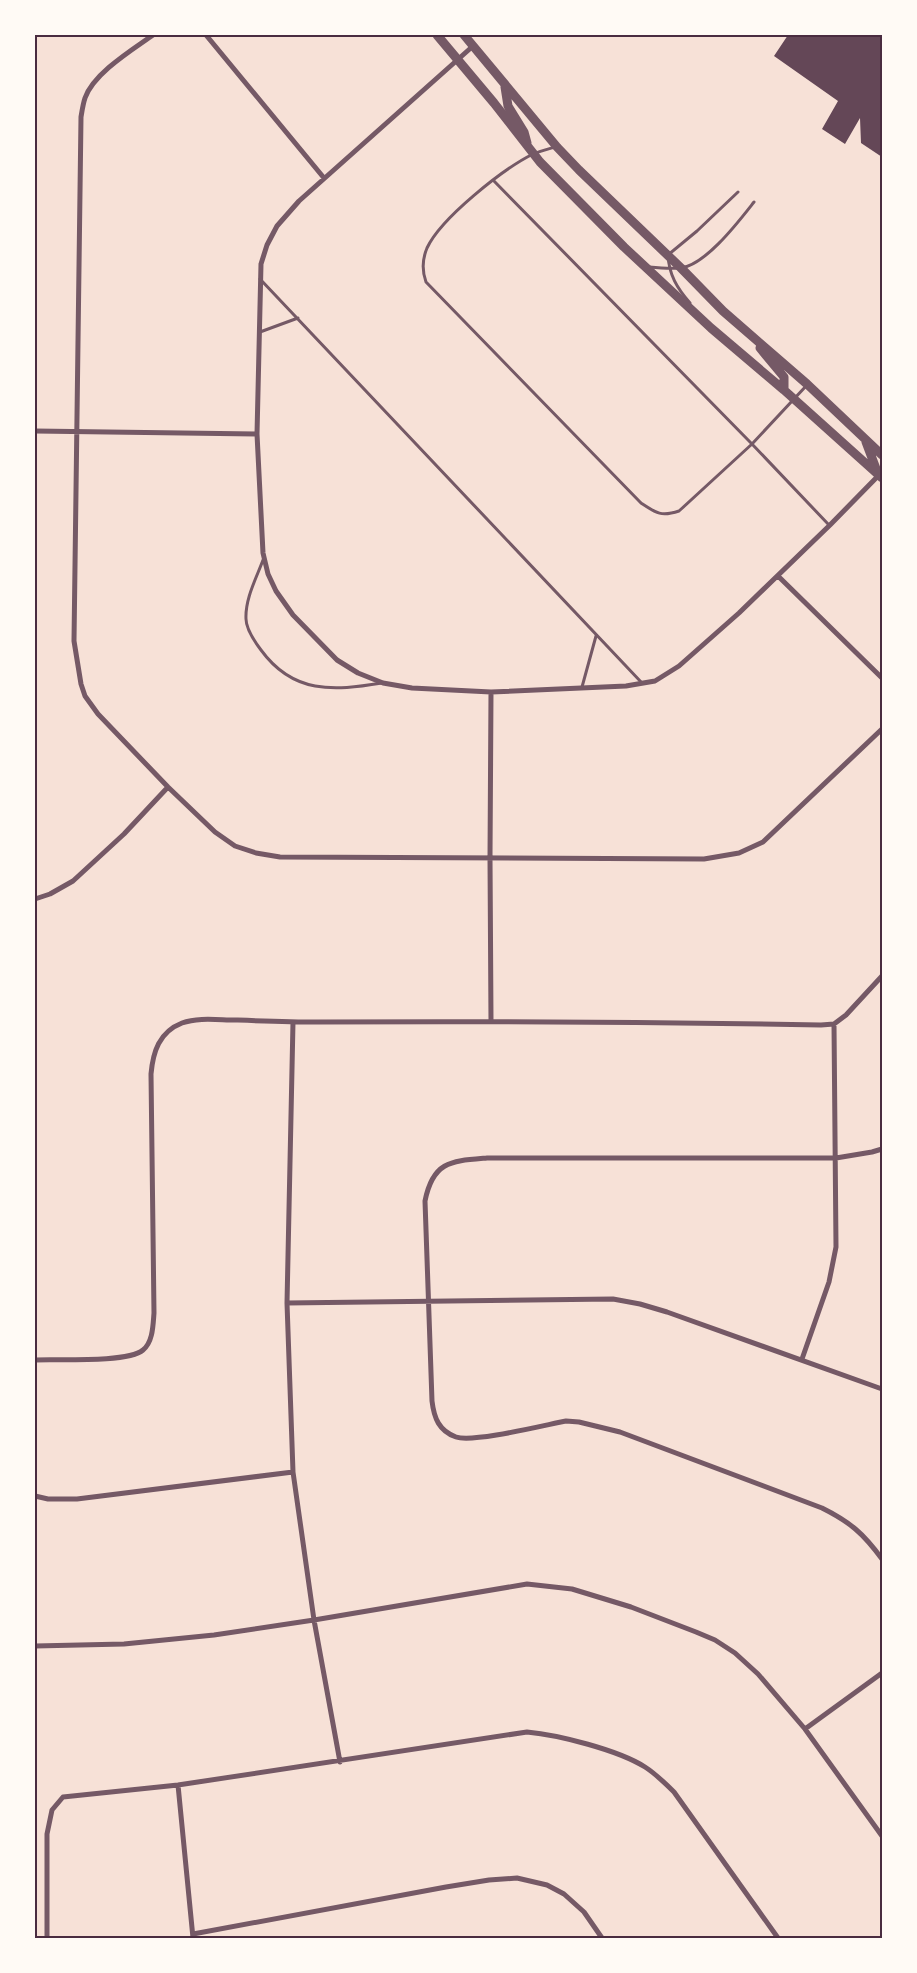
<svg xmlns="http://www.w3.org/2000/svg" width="917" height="1973" font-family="'Zilla Slab',serif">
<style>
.building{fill:#644757}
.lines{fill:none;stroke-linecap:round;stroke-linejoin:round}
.service{stroke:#755966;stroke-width:3}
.minor{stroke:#755966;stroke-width:5}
.tertiary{stroke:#755966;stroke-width:9}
.neatline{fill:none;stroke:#4a2c40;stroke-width:2}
</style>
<rect width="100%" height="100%" fill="#f7e1d7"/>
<path class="building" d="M788,35H882V157L861,143L860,118L845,144L822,129L838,101L774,56Z"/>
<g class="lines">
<path class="service" d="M555,147C548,149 540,151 533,154C503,169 441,218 427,248C422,260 422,271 426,282L641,503C656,513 661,517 679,511L752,444L807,385
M493,180L752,444L829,525
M649,267C659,268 670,269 680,268C705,266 739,221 754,202
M260,279L642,683
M690,303C677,288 669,275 668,255L697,231L738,192
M260,332L298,318
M263,560C256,579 245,599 246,619C246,629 255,642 261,650C293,694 333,691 382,683
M582,687L596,636"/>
<path class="minor" d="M153,35C132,50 94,73 85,98C83,104 82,111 81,117L74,641L81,684L85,696L98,714L168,787L215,832L235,846L256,853L280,857L704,859L739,853L763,842L882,729
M206,35L324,178
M473,46L299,201L277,226L267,245L261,264L257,434L263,553L268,574L276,591L293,615L337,660L358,673L383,683L412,688L491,692L626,686L655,681L679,666L739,613L830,525L879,475
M35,431L257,434
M778,576L882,678
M35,899L50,894L73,881L124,834L168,787
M491,1021L490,858L491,692
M293,1022L287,1303L293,1472L314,1620L340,1762
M882,1149L872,1152L836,1158H487C451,1161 433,1161 425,1201L432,1401C434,1418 439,1431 456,1437C473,1443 545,1425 566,1421L579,1422L620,1432L822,1508C850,1522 863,1533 882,1559
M287,1303L613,1299L640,1304L667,1312L882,1389
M802,1359L829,1282L836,1247L834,1024
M35,1360C57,1359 128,1363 143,1350C153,1342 153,1325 154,1313L151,1074C153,1052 159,1032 182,1023C198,1017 219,1020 235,1020C263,1021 290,1022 318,1022C486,1021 653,1022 821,1025L834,1024L846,1015L882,976
M35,1496L48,1499H77L293,1472
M35,1646L124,1644L214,1635L314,1620L527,1584L572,1589L631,1607L696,1632L715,1640L735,1653L758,1674L805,1729L882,1836
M805,1729L882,1673
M178,1785L193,1938
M193,1934L446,1887L489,1880L517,1878L547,1885L564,1894L584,1912L602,1938
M47,1938V1834L52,1810L63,1797L178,1785L527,1732C559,1735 618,1750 645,1767C656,1774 665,1783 674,1792L778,1938"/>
<path class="tertiary" d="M437,35L494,103L540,162L624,247L711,328L784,390L882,478
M464,35L557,147L579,170L681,268L723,311L807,384L882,455
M505,87L508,106L524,132L527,143
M760,348L784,377V390
M866,442L878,474"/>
</g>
<rect width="917" height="1973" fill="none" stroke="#fffaf5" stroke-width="72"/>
<rect x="36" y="36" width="845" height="1901" class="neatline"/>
</svg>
